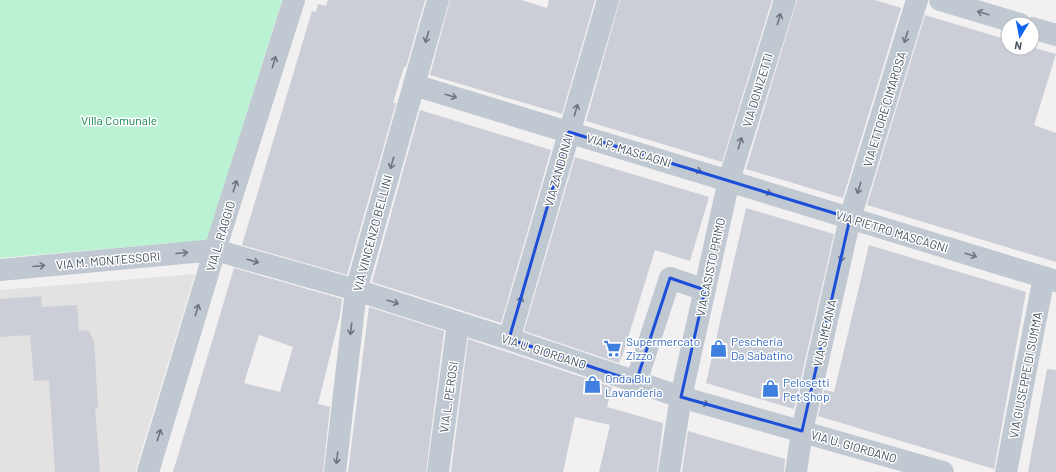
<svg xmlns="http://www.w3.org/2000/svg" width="1056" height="472" font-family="Barlow,sans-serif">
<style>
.education{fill:#e3e1e2}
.green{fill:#bcf2d4}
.building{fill:#cbced6;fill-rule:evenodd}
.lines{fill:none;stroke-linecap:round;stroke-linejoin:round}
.minor{stroke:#c0c9d2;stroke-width:22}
.oneway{stroke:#6b7682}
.marked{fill:none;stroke:#1d4ed8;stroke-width:3;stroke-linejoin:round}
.labels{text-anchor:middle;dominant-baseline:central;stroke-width:3;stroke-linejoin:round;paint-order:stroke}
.street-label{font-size:12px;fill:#46525f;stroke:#fff}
.park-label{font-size:12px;fill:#128552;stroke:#fff}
.shop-label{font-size:12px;fill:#366cbe;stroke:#fff;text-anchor:start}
</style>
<rect width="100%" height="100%" fill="#f2f0f0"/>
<path class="education" d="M195,274L135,472H0V290Z"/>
<path class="green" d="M0,0H282L207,240L0,258Z"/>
<path class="building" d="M328,0H425L406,67H404L393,103H396L347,275L242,245L312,11L316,12L318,4L326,6Z
M450,0H521L547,8L549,0H595L562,114L430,75Z
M620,0H772L722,162L586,121Z
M797,0H875L901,8L843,198L746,169Z
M925,15L1008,40V48H1032V47L1056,54L1034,125L1056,133V262L867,205Z
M420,110L551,150L501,323L372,282Z
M575,157L709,197L690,261L655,250L622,357H621L619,363L524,331Z
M746,208L834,234L794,409L706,383Z
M869,245L1026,292L994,469L818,416L824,390L834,392Z
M234,268L342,299L340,315L318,404L330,407L323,472H173ZM259,335L293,347L280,392L244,383Z
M41,296L42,307L77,305L79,331L88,330L94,341L98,408L95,409L100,472H55L49,380L34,381L30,335L0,337V299Z
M369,307L444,331L426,472H348Z
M468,339L612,387L607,407L663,423L657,472H599L610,425L575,417L563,472H451Z
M1047,369L1056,370V472H1028Z
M688,431L785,459L784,472H682Z"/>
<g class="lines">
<path class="minor" d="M940,0L1020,24
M1032,28L1056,35
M414,85L1056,281
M0,270L215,250L356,290L509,339L681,397L943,472
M509,339L608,0
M636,382L670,278L705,290
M148,472L215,250L294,0
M335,472L356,290L438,0
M438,472L458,323
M669,472L681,397L729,180L785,0
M796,472L802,431L850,218L917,0
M1006,472L1044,277"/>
</g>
<defs><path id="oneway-shaft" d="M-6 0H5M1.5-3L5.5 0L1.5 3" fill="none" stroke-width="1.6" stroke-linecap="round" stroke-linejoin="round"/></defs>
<g class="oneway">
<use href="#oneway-shaft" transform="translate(983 13) rotate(-163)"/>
<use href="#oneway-shaft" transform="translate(779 19) rotate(-73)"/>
<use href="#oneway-shaft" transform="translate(427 37) rotate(106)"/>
<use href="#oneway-shaft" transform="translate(906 37) rotate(107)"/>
<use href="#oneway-shaft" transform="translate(274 62) rotate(-73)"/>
<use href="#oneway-shaft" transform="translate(451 96) rotate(17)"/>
<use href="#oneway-shaft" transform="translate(576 110) rotate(-74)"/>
<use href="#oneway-shaft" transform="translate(740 143) rotate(-73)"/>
<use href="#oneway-shaft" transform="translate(392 163) rotate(106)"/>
<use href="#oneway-shaft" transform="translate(696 170) rotate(17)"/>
<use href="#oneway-shaft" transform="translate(235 186) rotate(-73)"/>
<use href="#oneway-shaft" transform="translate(859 188) rotate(107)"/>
<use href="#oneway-shaft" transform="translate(766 192) rotate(17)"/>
<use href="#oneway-shaft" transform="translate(182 253) rotate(-5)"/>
<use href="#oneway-shaft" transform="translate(971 255) rotate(17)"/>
<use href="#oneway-shaft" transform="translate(842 256) rotate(103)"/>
<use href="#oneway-shaft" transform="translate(253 261) rotate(16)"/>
<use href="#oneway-shaft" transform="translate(39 266) rotate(-5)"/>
<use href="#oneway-shaft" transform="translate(393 302) rotate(18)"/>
<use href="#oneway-shaft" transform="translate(520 302) rotate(-74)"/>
<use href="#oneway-shaft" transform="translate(197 310) rotate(-73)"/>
<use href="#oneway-shaft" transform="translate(351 329) rotate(97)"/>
<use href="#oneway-shaft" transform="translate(703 403) rotate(16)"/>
<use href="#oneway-shaft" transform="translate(159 435) rotate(-73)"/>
<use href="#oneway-shaft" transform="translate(337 458) rotate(97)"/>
</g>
<path class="marked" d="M569,132L850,218L802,431L681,397L705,290L670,278L636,382L509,339Z"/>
<defs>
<symbol id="supermarket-bare" viewBox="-9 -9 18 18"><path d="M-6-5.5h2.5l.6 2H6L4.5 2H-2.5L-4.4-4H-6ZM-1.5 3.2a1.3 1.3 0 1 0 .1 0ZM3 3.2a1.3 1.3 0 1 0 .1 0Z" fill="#3f7fe0" stroke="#fff" stroke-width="2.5" paint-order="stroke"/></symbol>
<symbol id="shop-bare" viewBox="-9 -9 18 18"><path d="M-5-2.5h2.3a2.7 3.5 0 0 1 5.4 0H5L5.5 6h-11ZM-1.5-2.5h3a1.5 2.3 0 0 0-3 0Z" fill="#3f7fe0" stroke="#fff" stroke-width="2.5" paint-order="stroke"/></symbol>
</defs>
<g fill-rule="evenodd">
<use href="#supermarket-bare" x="600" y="336" width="25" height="25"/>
<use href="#shop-bare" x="706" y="336" width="25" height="25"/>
<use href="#shop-bare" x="580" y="372" width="25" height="25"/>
<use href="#shop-bare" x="758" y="376" width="25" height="25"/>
</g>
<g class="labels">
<g class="street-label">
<text transform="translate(757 90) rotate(-73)">VIA DONIZETTI</text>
<text transform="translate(884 109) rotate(-73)">VIA ETTORE CIMAROSA</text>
<text transform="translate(629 150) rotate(17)">VIA P. MASCAGNI</text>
<text transform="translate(558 170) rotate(-74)">VIA ZANDONAI</text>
<text transform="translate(892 231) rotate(17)">VIA PIETRO MASCAGNI</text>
<text transform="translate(372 233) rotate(-75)">VIA VINCENZO BELLINI</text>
<text transform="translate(220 236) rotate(-73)">VIA L. RAGGIO</text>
<text transform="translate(108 260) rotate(-5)">VIA M. MONTESSORI</text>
<text transform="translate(710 267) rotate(-78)">VIA CASISTO PRIMO</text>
<text transform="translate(824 333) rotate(-77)">VIA SIMEANA</text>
<text transform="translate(544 351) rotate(18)">VIA U. GIORDANO</text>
<text transform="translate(1025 375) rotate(-79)">VIA GIUSEPPE DI SUMMA</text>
<text transform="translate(448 397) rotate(-82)">VIA L. PEROSI</text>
<text transform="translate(854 446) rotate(16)">VIA U. GIORDANO</text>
</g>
<g class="park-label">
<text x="119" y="120">Villa Comunale</text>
</g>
<g class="shop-label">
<text x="626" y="341">Supermercato<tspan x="626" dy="14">Zizzo</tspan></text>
<text x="731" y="341">Pescheria<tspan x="731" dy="14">Da Sabatino</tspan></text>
<text x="605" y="378">Onda Blu<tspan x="605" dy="14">Lavanderia</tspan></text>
<text x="783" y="382">Pelosetti<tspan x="783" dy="14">Pet Shop</tspan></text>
</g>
</g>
<g transform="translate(1020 36) rotate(190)"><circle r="19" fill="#ffffff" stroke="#b5babf"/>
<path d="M0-3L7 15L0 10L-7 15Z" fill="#0e64ee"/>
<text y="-6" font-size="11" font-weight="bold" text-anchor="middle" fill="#46525f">N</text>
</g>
</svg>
